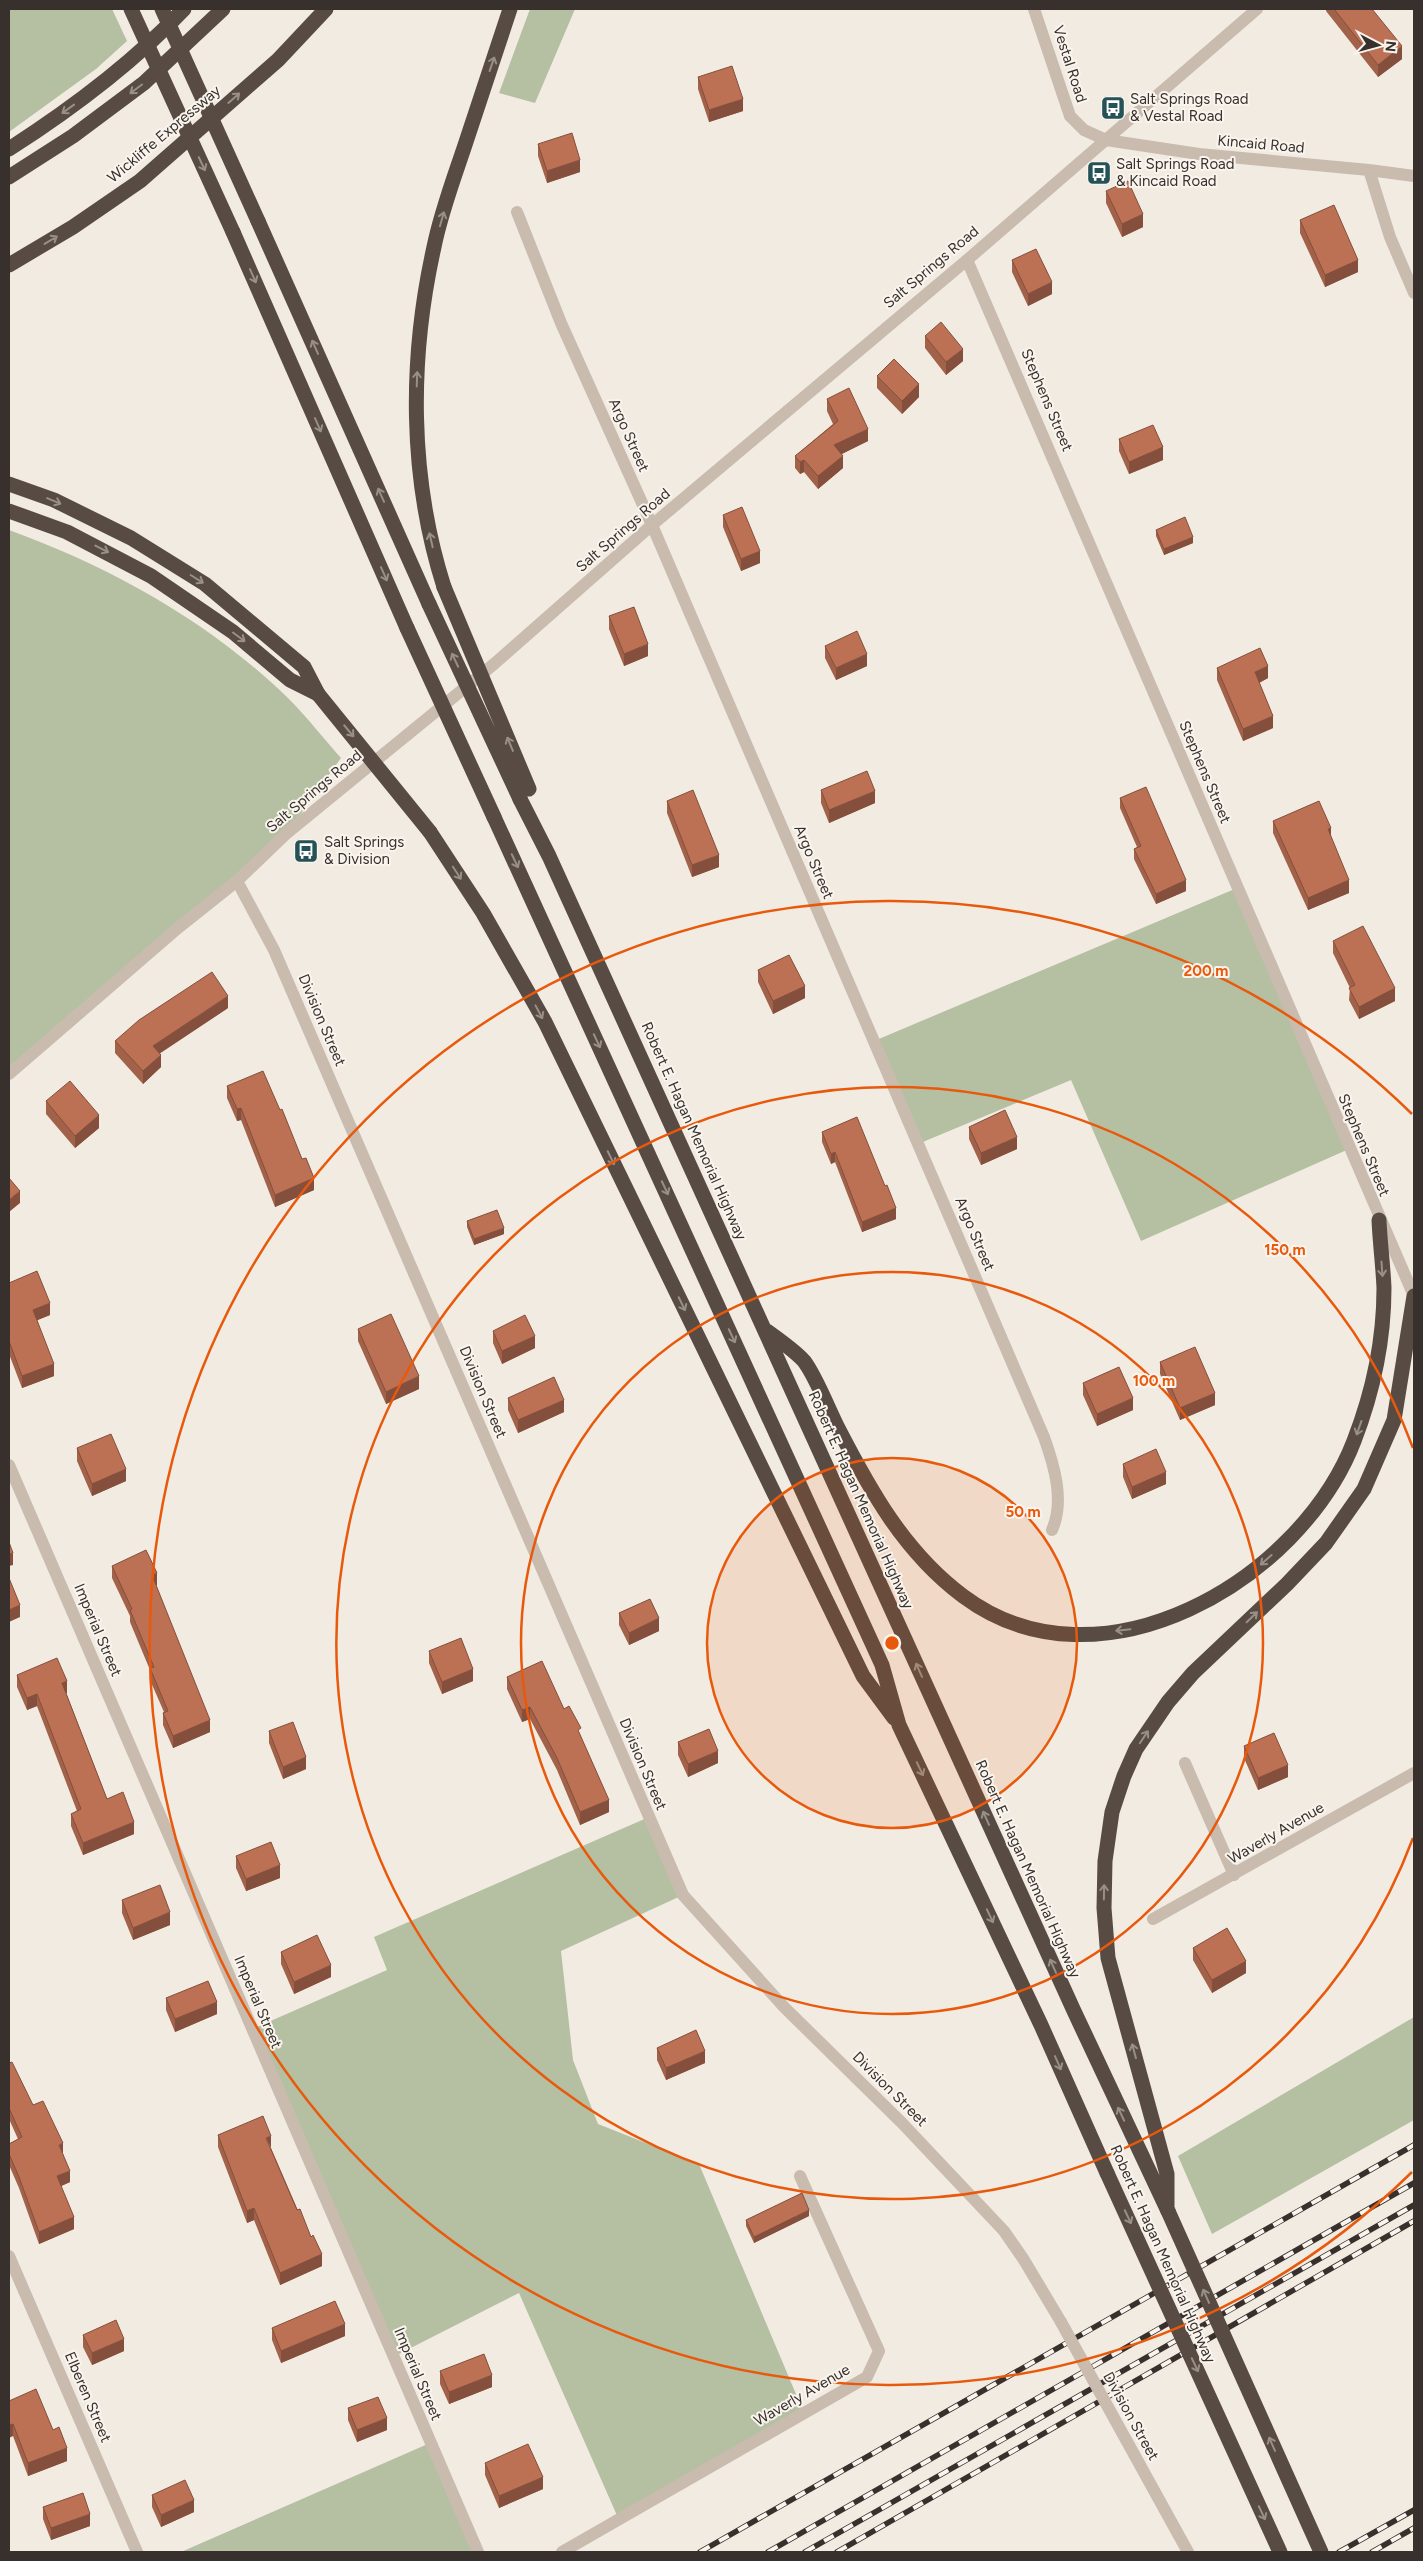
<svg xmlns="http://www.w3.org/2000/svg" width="1423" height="2561" font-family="Figtree,sans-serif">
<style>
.green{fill:#b5c0a2}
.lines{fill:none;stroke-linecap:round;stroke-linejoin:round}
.minor{stroke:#c9bbae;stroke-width:12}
.tertiary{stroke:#c9bbae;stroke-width:12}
.motorway{stroke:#584b43;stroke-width:15}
.rail-casing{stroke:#38302c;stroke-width:5.5}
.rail{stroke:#f9f4ee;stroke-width:4;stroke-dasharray:11;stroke-linecap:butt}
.tertiary-bridge{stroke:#c9bbae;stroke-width:12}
.motorway-bridge{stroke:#584b43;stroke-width:15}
.wall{fill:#a26149}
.shaded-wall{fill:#844f3c}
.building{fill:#bc7155;stroke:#844f3c}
.oneway{stroke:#988f87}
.ring{fill:none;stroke:#e8590c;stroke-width:2.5}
.labels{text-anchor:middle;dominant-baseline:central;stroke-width:4;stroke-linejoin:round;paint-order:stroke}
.street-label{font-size:15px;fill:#38302c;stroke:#f9f4ee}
.poi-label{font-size:15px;fill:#38302c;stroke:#f9f4ee;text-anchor:start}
.centre{fill:#e8590c;stroke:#f9f4ee;stroke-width:2.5}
.ring-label{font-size:15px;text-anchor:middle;font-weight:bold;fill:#e8590c;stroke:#f9f4ee;stroke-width:4;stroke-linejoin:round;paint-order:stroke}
</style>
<rect width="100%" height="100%" fill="#f2ebe1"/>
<path class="green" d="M9,9H112L127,41L96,69L9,132Z
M530,9H575L535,103L499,93Z
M9,530C111,567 210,622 289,699C307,717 324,739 341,758L287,833L9,1074Z
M1237,888L1349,1149L1141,1241L1071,1080L918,1144L874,1041Z
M649,1817L683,1895L561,1951L573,2060L598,2124L699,2164L804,2413L619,2520L519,2293L393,2357L252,2029L387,1970L374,1937Z
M1414,2017V2120L1212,2234L1178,2156Z
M430,2443L478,2552H181Z"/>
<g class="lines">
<path class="minor" d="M1106,140L1199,154L1369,170L1414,176
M1369,170L1390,237L1414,293
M517,212L561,323L652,525L1044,1437C1054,1465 1065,1501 1052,1530
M9,1465L478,2552
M1185,1763L1234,1875
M1153,1919L1414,1773
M9,2256L137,2552
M562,2552L867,2377L879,2351L800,2176"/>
<path class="tertiary" d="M1034,9L1070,116L1084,130L1106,140
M967,260L1414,1296
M237,881L274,950L683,1895L784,2007L902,2123L1004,2231L1024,2260L1061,2322
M9,1074L178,928L237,881L287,833L494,664L652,525L967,260L1257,9"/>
<path class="motorway" d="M9,149C73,108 132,64 184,9
M9,177L73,136L144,83L223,9
M258,221L429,604
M233,232L407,628
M9,265L73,227L140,181L278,60L326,9
M9,484L54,500L131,538L205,584L304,667L318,694
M9,511L67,532L151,576L233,632L290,680L318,694
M444,587C409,477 409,359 434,247C441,212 454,178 465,145C480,100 495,54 510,9
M520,799L549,856L1074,2011L1168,2211
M494,817L882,1665L899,1725L1041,2025L1107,2173
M430,832L483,913L545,1022L863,1676L894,1718
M767,1331C779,1340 794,1350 804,1361C815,1375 828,1408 837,1426C870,1490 904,1552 963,1596C1099,1698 1300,1581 1354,1441C1373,1392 1384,1340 1384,1288C1383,1265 1380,1243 1379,1220
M1167,2206V2174L1108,1958L1104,1908L1105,1861L1112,1812L1124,1776L1136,1749L1168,1702L1193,1673L1287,1584L1326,1543L1364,1489L1394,1420L1414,1296"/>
<defs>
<path id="rail" d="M700,2552L1414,2145
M768,2552L1414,2183
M805,2552L1414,2205
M837,2552L1414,2221
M1339,2552L1414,2510
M1372,2552L1414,2528"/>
</defs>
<use href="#rail" class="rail-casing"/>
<use href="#rail" class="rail"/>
<path class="tertiary-bridge" d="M1061,2322L1188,2552"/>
<path class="motorway-bridge" d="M131,9L233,232
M162,9L258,221
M444,587L529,789
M429,604L520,799
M407,628L494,817
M318,694L430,832
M1107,2173L1280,2552
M1168,2211L1321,2552"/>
</g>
<path class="wall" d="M1326,9H1372L1402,59L1378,77L1326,11Z
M698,77L743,111L709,122L698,89Z
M538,144L580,172L547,183L538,156Z
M1106,191L1143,227L1122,237L1106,203Z
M1300,220L1358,272L1325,287L1300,233Z
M1012,260L1052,294L1028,306L1012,272Z
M925,336L963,361L946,375L925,348Z
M877,376L919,397L902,414L877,388Z
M827,399L868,441L841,454L843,468L818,489L804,472L800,474L795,468V456L833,424L827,411Z
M1119,439L1163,460L1129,474L1119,451Z
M723,515L760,563L741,571L723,527Z
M1156,530L1193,543L1164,555L1156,536Z
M609,616L648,656L624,666L609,629Z
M825,646L867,666L836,680L825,658Z
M1217,668L1268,678L1259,683L1273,728L1243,741L1217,680Z
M821,790L875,803L829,823L821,803Z
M1120,798L1186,891L1156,904L1134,859V849L1137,847L1120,808Z
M667,801L719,867L692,877L667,813Z
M1273,821L1331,837L1349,893L1308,910L1273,833Z
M1333,941L1395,1001L1359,1019L1349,1000L1350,988L1333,953Z
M758,970L805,998L773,1014L758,982Z
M228,1008L160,1053L161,1067L143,1084L115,1053V1041Z
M227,1086L280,1110L302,1159L314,1190L275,1207L241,1120L237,1121L227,1098Z
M46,1101L99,1128L75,1148L46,1114Z
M969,1127L1017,1149L981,1165L969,1139Z
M822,1132L885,1186L896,1219L862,1232L835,1162L831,1164L822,1142Z
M467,1221L504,1234L474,1245L467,1227Z
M9,1283L50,1315L37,1320L54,1376L22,1388L9,1354Z
M358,1329L419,1389L386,1404L358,1341Z
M493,1331L535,1348L502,1364L493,1343Z
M1160,1362L1215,1405L1180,1420L1160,1374Z
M1083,1383L1133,1410L1097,1426L1083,1395Z
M508,1398L564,1412L518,1433L508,1410Z
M77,1448L126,1481L92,1496L77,1461Z
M1123,1464L1166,1484L1132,1499L1123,1477Z
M112,1566L157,1585H156L210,1732L173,1748L163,1725V1713L164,1712L150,1680V1670L130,1622V1616L112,1578Z
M619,1613L659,1631L629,1645L619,1625Z
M429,1651L473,1681L442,1694L429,1663Z
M17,1675L67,1693H66L107,1799L134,1834L83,1855L71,1826V1814L77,1811L37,1706L27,1710L17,1687Z
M507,1677L564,1709L609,1812L580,1825L557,1770L530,1719L522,1722L507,1689Z
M269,1731L306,1769L283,1779L269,1743Z
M678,1742L718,1763L688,1777L678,1755Z
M1244,1746L1288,1777L1258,1790L1244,1758Z
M236,1856L280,1878L246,1891L236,1868Z
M122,1900L170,1925L133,1940L122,1913Z
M1193,1948L1246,1973L1212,1993L1193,1960Z
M281,1952L331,1977L294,1994L281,1964Z
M166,1998L217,2014L175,2032L166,2010Z
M657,2048L705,2063L666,2080L657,2060Z
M9,2063L33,2105L63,2154L70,2182L61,2186L74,2229L39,2244L19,2188L9,2165V2144L18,2139L9,2119Z
M218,2135L271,2148L322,2266L280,2285L254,2220L247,2223L218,2147Z
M809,2216L754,2243L746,2226V2220Z
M272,2328L345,2336L281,2363L272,2340Z
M83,2335L124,2351L92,2365L83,2347Z
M440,2371L492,2387L449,2404L440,2384Z
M9,2401L67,2461L28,2476L13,2436Z
M348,2408L387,2430L357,2442L348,2420Z
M485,2463L543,2489L499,2508L485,2475Z
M152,2495L194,2512L161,2527L152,2507Z
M43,2507L90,2526L51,2540L43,2519Z"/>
<path class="shaded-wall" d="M1402,46V59L1378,77V65Z
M743,99V111L709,122V110Z
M580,160V172L547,183V171Z
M1143,214V227L1122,237V224Z
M1358,260V272L1325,287V275Z
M1052,282V294L1028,306V294Z
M963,349V361L946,375V362Z
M919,384V397L902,414V401Z
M868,429V441L834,458V445Z
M1163,447V460L1129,474V462Z
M843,456V468L818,489V476Z
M804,460V472L800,474V462Z
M1193,537V543L1164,555V549Z
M760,551V563L741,571V559Z
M648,644V656L624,666V654Z
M867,654V666L836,680V668Z
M1268,666V678L1255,685V672Z
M1273,716V728L1243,741V729Z
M875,791V803L829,823V810Z
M1331,828V840L1328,829Z
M719,855V867L692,877V865Z
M1186,880V891L1156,904V894Z
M1349,880V893L1308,910V898Z
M805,986V998L773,1014V1001Z
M1395,988V1001L1359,1019V1007Z
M228,996V1008L153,1058V1046Z
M161,1055V1067L143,1084V1071Z
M241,1108V1120L237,1121V1109Z
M99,1115V1128L75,1148V1136Z
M1017,1137V1149L981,1165V1153Z
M835,1152V1162L831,1164V1154Z
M314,1178V1190L275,1207V1195Z
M20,1191V1203L9,1212V1200Z
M896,1208V1219L862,1232V1222Z
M504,1228V1234L474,1245V1239Z
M50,1303V1315L33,1322V1310Z
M535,1336V1348L502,1364V1351Z
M54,1364V1376L22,1388V1376Z
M419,1376V1389L386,1404V1392Z
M1215,1393V1405L1180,1420V1408Z
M1133,1398V1410L1097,1426V1414Z
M564,1400V1412L518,1433V1420Z
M126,1469V1481L92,1496V1484Z
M1166,1472V1484L1132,1499V1487Z
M13,1553V1565L9,1566V1554Z
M157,1573V1585L152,1587V1575Z
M20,1605V1617L9,1622V1610Z
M659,1618V1631L629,1645V1633Z
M473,1669V1681L442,1694V1682Z
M67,1681V1693L62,1695V1683Z
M37,1694V1706L27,1710V1698Z
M530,1707V1719L522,1722V1710Z
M210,1720V1732L173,1748V1736Z
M718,1751V1763L688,1777V1764Z
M306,1757V1769L283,1779V1767Z
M1288,1765V1777L1258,1790V1778Z
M609,1800V1812L580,1825V1812Z
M134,1822V1834L83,1855V1843Z
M280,1865V1878L246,1891V1879Z
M170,1912V1925L133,1940V1928Z
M1246,1961V1973L1212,1993V1980Z
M331,1965V1977L294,1994V1982Z
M217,2002V2014L175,2032V2019Z
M705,2051V2063L666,2080V2068Z
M271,2136V2148L266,2138Z
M63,2143V2154L59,2145Z
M70,2171V2182L57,2188V2176Z
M254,2208V2220L247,2223V2211Z
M809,2210V2216L754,2243V2237Z
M74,2217V2229L39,2244V2232Z
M322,2254V2266L280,2285V2273Z
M345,2324V2336L281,2363V2351Z
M124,2339V2351L92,2365V2353Z
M492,2375V2387L449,2404V2392Z
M387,2418V2430L357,2442V2430Z
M13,2424V2436L9,2438V2425Z
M67,2448V2461L28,2476V2463Z
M543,2477V2489L499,2508V2496Z
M194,2500V2512L161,2527V2515Z
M90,2514V2526L51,2540V2528Z"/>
<path class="building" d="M1334,9H1372L1402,46L1378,65Z
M732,66L743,99L709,110L698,77Z
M572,133L580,160L547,171L538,144Z
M1128,181L1143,214L1122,224L1106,191Z
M1334,205L1358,260L1325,275L1300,220Z
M1036,249L1052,282L1028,294L1012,260Z
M941,322L963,349L946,362L925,336Z
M894,359L919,384L902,401L877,376Z
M849,388L868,429L834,445L843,456L818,476L804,460L800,462L795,456L838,421L827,399Z
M1153,425L1163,447L1129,462L1119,439Z
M742,507L760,551L741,559L723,515Z
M1185,517L1193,537L1164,549L1156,530Z
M634,607L648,644L624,654L609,616Z
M857,631L867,654L836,668L825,646Z
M1260,648L1268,666L1255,672L1273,716L1243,729L1217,668Z
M867,771L875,791L829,810L821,790Z
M1146,787L1186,880L1156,894L1134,849L1141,846L1120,798Z
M693,790L719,855L692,865L667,801Z
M1319,801L1331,828L1328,829L1349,880L1308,898L1273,821Z
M1363,926L1395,988L1359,1007L1349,988L1355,985L1333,941Z
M789,955L805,986L773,1001L758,970Z
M212,972L228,996L153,1046L161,1055L143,1071L115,1041L139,1020Z
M263,1071L280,1110L282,1109L302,1159L306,1158L314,1178L275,1195L241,1108L237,1109L227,1086Z
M70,1081L99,1115L75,1136L46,1101Z
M1005,1110L1017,1137L981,1153L969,1127Z
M857,1117L885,1186L887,1185L896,1208L862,1222L835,1152L831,1154L822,1132Z
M9,1178L20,1191L9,1200Z
M497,1210L504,1228L474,1239L467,1221Z
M37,1271L50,1303L33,1310L54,1364L22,1376L9,1341V1283Z
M391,1314L419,1376L386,1392L358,1329Z
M525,1315L535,1336L502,1351L493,1331Z
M1195,1347L1215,1393L1180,1408L1160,1362Z
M1119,1367L1133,1398L1097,1414L1083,1383Z
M554,1377L564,1400L518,1420L508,1398Z
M111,1434L126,1469L92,1484L77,1448Z
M1156,1449L1166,1472L1132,1487L1123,1464Z
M9,1542L13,1553L9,1554Z
M146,1550L157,1573L152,1575L210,1720L173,1736L163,1713L168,1711L150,1668L154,1667L130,1610L132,1609L112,1566Z
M9,1578L20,1605L9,1610Z
M650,1599L659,1618L629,1633L619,1613Z
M461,1638L473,1669L442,1682L429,1651Z
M57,1658L67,1681L62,1683L107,1799L123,1792L134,1822L83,1843L71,1814L81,1809L37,1694L27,1698L17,1675Z
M542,1661L564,1709L569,1706L581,1728L578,1730L609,1800L580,1812L557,1758L530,1707L522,1710L507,1677Z
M293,1722L306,1757L283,1767L269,1731Z
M709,1729L718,1751L688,1764L678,1742Z
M1274,1733L1288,1765L1258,1778L1244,1746Z
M271,1842L280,1865L246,1879L236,1856Z
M160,1885L170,1912L133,1928L122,1900Z
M1227,1928L1246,1961L1212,1980L1193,1948Z
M317,1935L331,1965L294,1982L281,1952Z
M208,1981L217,2002L175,2019L166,1998Z
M696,2030L705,2051L666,2068L657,2048Z
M12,2062L33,2105L43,2101L63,2143L59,2145L70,2171L57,2176L74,2217L39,2232L19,2177L9,2154V2144L22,2137L9,2108V2063Z
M263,2116L271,2136L266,2138L297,2210L300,2209L311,2237L313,2235L322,2254L280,2273L254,2208L247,2211L218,2135Z
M802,2193L809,2210L754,2237L746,2220Z
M335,2301L345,2324L281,2351L272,2328Z
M116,2320L124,2339L92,2353L83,2335Z
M484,2354L492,2375L449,2392L440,2371Z
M36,2389L53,2430L59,2427L67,2448L28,2463L13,2424L9,2425V2401Z
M378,2397L387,2418L357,2430L348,2408Z
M528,2444L543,2477L499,2496L485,2463Z
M185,2480L194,2500L161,2515L152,2495Z
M83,2493L90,2514L51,2528L43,2507Z"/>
<defs><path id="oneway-shaft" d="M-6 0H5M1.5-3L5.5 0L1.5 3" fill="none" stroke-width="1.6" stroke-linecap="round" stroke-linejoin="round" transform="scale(1.25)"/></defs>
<g class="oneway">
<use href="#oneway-shaft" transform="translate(492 64) rotate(-71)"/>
<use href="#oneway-shaft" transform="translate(136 89) rotate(143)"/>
<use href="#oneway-shaft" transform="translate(234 98) rotate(-41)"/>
<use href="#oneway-shaft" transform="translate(68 109) rotate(144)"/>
<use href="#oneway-shaft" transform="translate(202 164) rotate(65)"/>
<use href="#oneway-shaft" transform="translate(442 219) rotate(-74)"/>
<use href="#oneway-shaft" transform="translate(51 240) rotate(-31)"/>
<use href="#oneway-shaft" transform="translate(253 276) rotate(66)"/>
<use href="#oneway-shaft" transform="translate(315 347) rotate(-114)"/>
<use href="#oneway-shaft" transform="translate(417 379) rotate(-88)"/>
<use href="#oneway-shaft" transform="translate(318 425) rotate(66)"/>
<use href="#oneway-shaft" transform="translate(381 495) rotate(-114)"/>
<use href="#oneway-shaft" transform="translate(54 501) rotate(23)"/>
<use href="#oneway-shaft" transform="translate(431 540) rotate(-103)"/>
<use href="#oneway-shaft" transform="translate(102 549) rotate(27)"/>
<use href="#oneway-shaft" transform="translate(384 574) rotate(66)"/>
<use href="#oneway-shaft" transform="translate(197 579) rotate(32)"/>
<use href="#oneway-shaft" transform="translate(239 637) rotate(37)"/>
<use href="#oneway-shaft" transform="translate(455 660) rotate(-115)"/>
<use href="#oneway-shaft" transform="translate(349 731) rotate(50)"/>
<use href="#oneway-shaft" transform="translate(510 744) rotate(-113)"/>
<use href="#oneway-shaft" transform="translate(515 861) rotate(65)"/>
<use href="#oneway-shaft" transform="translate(457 873) rotate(57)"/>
<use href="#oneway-shaft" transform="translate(539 1012) rotate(62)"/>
<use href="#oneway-shaft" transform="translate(597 1041) rotate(65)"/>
<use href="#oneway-shaft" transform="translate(611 1158) rotate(64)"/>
<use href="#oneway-shaft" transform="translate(665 1188) rotate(65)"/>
<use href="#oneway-shaft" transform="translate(1382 1269) rotate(86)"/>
<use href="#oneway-shaft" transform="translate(682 1304) rotate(64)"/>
<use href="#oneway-shaft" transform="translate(732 1336) rotate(65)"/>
<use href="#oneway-shaft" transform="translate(1359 1428) rotate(109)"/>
<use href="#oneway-shaft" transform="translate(1266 1560) rotate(139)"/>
<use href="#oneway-shaft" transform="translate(1252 1617) rotate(-44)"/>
<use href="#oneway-shaft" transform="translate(1123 1630) rotate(174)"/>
<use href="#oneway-shaft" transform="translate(919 1670) rotate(-114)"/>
<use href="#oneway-shaft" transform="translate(1144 1737) rotate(-56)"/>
<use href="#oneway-shaft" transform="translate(920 1769) rotate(65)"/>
<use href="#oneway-shaft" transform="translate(986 1818) rotate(-114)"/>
<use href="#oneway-shaft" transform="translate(1104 1892) rotate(-89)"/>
<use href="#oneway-shaft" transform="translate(990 1916) rotate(65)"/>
<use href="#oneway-shaft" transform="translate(1053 1966) rotate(-114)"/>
<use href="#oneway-shaft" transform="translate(1134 2051) rotate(-105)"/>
<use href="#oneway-shaft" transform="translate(1058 2063) rotate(66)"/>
<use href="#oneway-shaft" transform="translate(1121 2114) rotate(-115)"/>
<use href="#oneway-shaft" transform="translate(1128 2217) rotate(65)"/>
<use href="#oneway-shaft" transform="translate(1206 2296) rotate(-114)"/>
<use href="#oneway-shaft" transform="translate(1195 2365) rotate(65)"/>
<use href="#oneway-shaft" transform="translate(1272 2444) rotate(-114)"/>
<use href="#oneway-shaft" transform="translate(1262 2513) rotate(65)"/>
</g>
<circle cx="892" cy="1643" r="185" fill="#e8590c" fill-opacity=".12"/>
<g class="ring">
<circle cx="892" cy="1643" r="185"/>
<circle cx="892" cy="1643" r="371"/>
<path d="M1413 1838A556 556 0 1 1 1413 1448"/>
<path d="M1412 2172A742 742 0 1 1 1412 1114"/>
</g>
<defs>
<symbol id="bus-square" viewBox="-11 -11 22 22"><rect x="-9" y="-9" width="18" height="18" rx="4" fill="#245257" stroke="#f9f4ee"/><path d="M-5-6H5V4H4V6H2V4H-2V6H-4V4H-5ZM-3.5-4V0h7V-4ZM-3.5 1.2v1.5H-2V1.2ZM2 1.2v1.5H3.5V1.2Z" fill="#fff"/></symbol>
</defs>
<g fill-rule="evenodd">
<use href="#bus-square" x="1099" y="94" width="28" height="28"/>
<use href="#bus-square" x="1085" y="159" width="28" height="28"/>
<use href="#bus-square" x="292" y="837" width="28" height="28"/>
</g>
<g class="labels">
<g class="street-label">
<text transform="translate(1070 64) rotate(72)">Vestal Road</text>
<text transform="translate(164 134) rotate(-40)">Wickliffe Expressway</text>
<text transform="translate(1261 144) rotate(5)">Kincaid Road</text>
<text transform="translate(931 267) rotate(-40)">Salt Springs Road</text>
<text transform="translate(1047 400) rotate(67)">Stephens Street</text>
<text transform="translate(629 435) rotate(66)">Argo Street</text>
<text transform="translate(623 530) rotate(-41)">Salt Springs Road</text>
<text transform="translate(1205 772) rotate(67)">Stephens Street</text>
<text transform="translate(314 791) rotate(-40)">Salt Springs Road</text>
<text transform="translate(814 862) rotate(67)">Argo Street</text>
<text transform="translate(322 1020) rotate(67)">Division Street</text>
<text transform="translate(694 1131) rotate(66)">Robert E. Hagan Memorial Highway</text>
<text transform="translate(1364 1145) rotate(67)">Stephens Street</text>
<text transform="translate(975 1234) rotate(67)">Argo Street</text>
<text transform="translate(483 1392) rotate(67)">Division Street</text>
<text transform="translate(861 1500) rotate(66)">Robert E. Hagan Memorial Highway</text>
<text transform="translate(98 1630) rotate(67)">Imperial Street</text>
<text transform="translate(643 1764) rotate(67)">Division Street</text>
<text transform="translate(1276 1833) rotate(-30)">Waverly Avenue</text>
<text transform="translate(1028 1869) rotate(66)">Robert E. Hagan Memorial Highway</text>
<text transform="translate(258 2002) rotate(67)">Imperial Street</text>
<text transform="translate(890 2089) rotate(45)">Division Street</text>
<text transform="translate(1163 2254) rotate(66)">Robert E. Hagan Memorial Highway</text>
<text transform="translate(418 2374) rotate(67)">Imperial Street</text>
<text transform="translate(802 2395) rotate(-30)">Waverly Avenue</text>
<text transform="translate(88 2397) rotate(67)">Elberen Street</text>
<text transform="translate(1131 2416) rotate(61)">Division Street</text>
</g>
<g class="poi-label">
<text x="1130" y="99">Salt Springs Road<tspan x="1130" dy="17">&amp; Vestal Road</tspan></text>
<text x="1116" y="164">Salt Springs Road<tspan x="1116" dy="17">&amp; Kincaid Road</tspan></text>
<text x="324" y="842">Salt Springs<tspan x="324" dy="17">&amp; Division</tspan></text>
</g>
</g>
<circle cx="892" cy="1643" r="8" class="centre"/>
<g class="ring-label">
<text x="1206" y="976">200 m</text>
<text x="1285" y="1255">150 m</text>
<text x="1154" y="1386">100 m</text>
<text x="1023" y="1517">50 m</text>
</g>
<rect width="1423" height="2561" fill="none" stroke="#38302c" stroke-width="20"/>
<g transform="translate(1378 45) rotate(96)" stroke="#f9f4ee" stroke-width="4" paint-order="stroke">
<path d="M0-4L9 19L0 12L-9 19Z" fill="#38302c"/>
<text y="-8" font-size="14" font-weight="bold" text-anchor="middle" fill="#38302c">N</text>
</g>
</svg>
